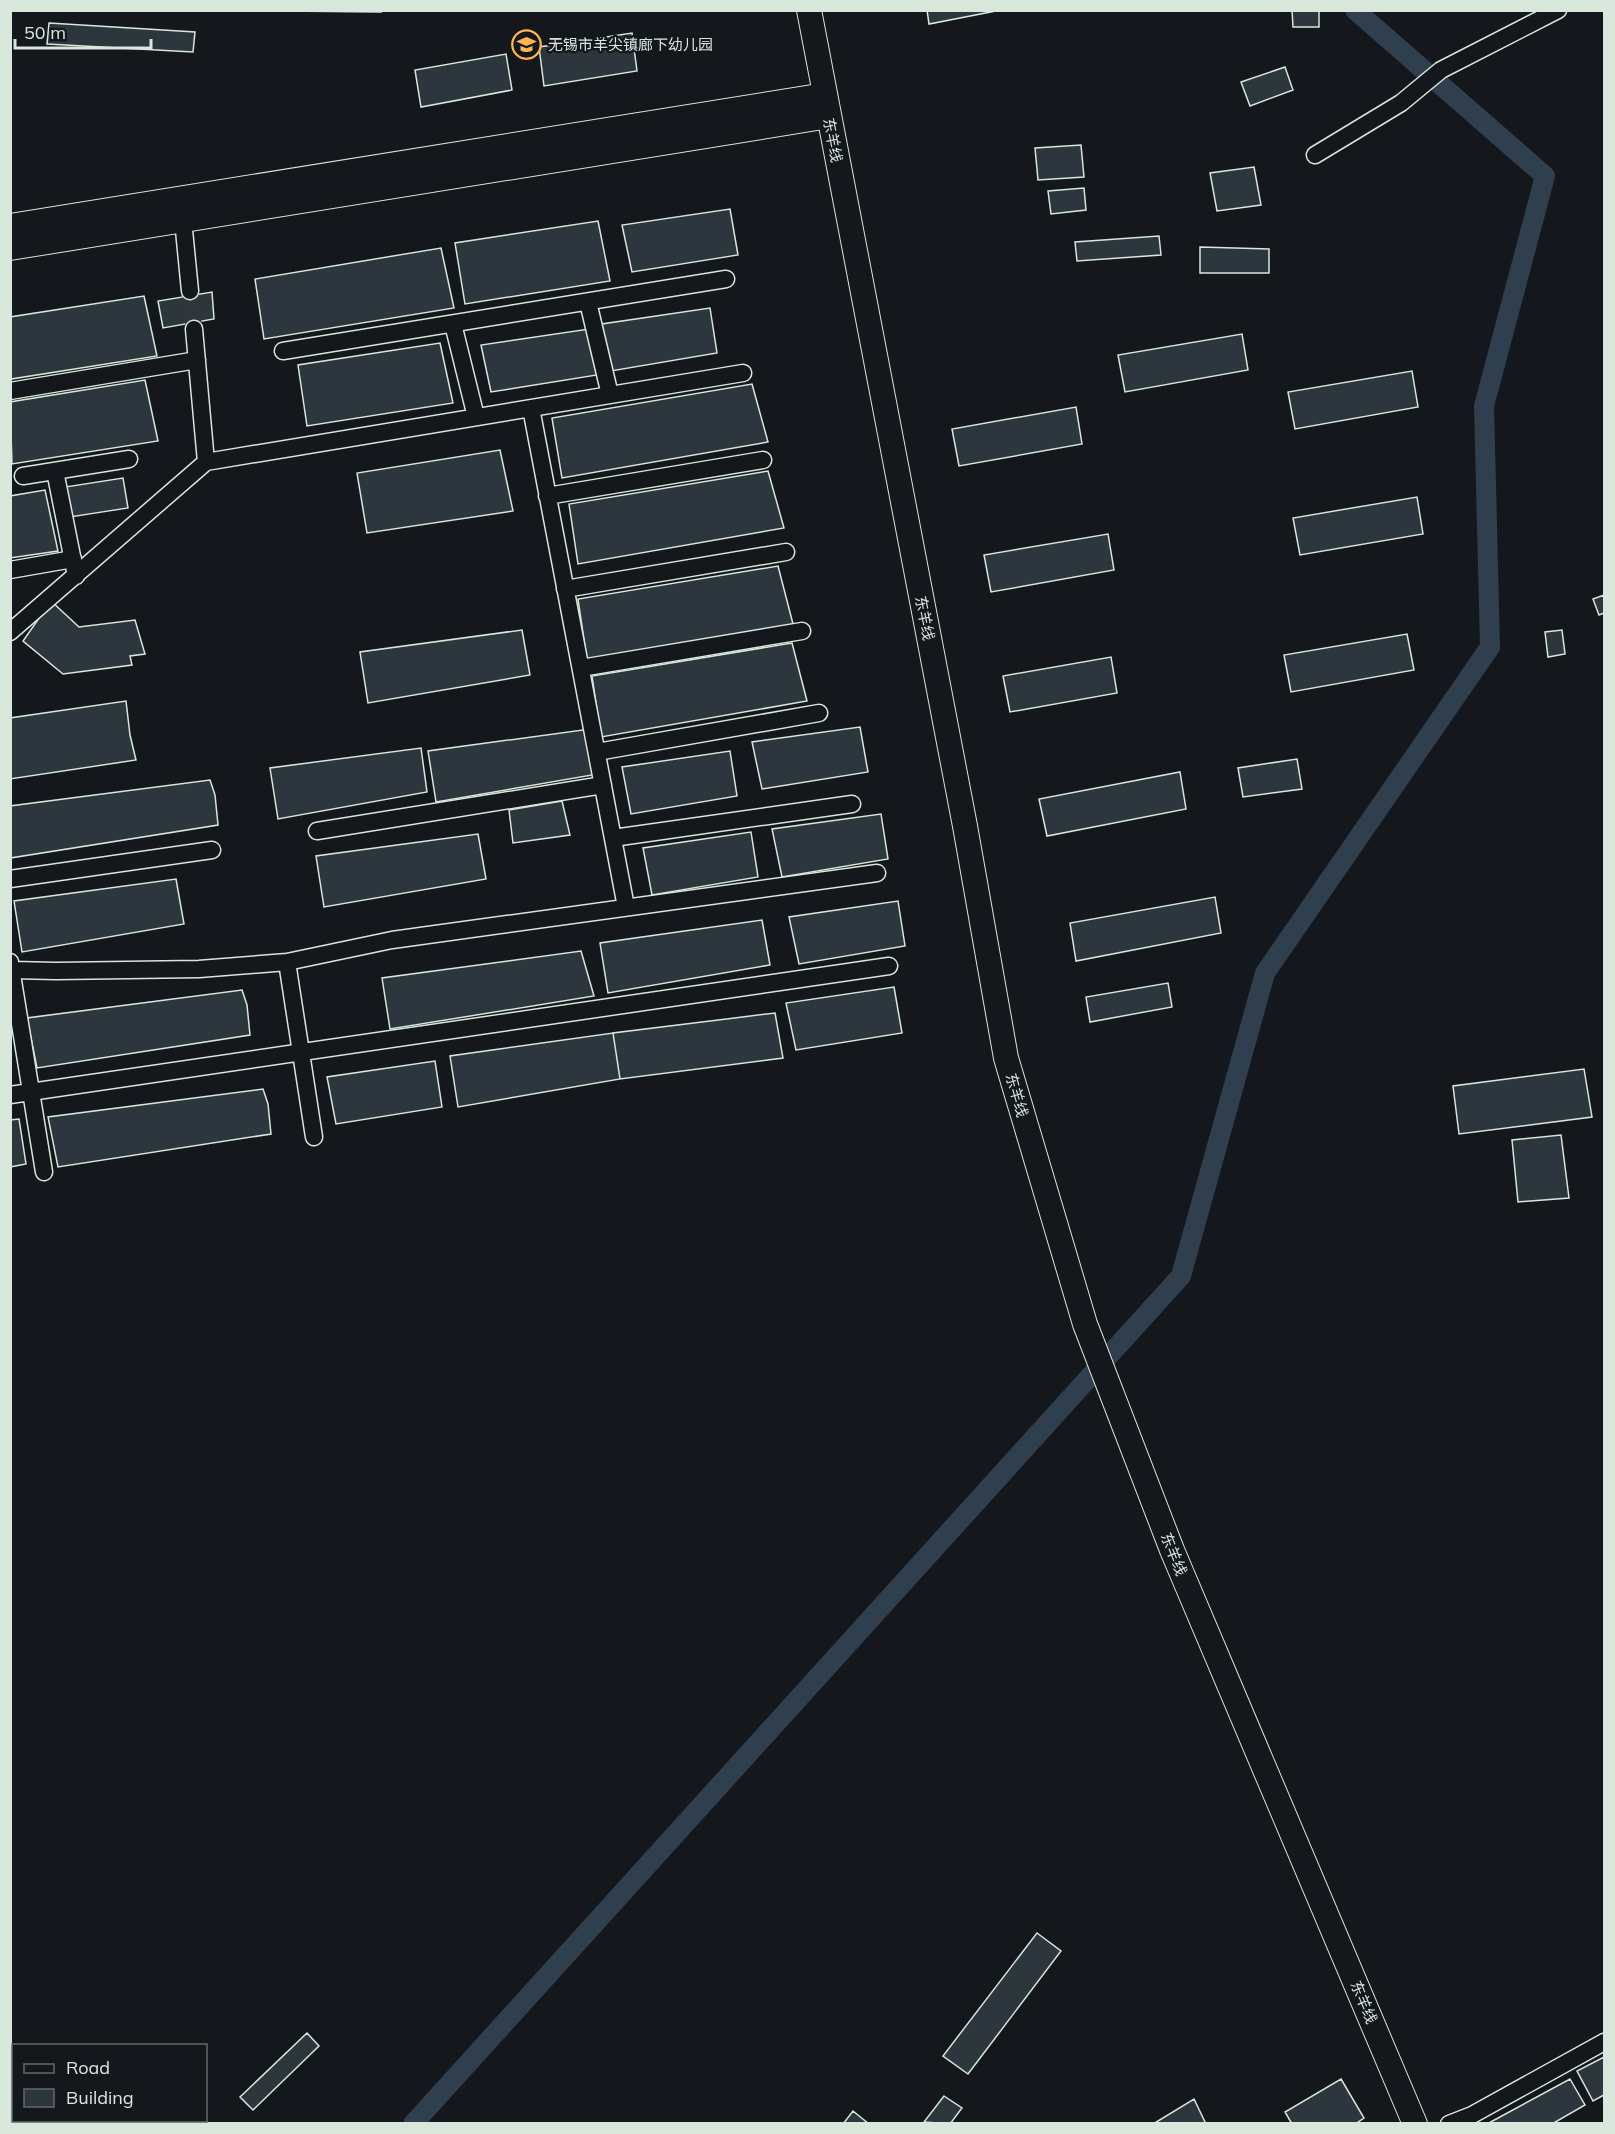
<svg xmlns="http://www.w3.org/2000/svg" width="1615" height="2134" font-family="Mulish,'Noto Sans SC',sans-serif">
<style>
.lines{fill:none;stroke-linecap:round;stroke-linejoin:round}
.canal{stroke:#2f3f4d;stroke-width:20}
.building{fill:#2c363c;stroke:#d8e6dc;stroke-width:1.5}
.street-tunnel{stroke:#313739;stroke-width:16;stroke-dasharray:16 8;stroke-linecap:butt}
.street-casing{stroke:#d8e6dc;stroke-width:19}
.secondary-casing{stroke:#d8e6dc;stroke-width:26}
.street{stroke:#14181c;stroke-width:16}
.secondary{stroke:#14181c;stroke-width:24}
.labels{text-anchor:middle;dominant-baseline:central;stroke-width:4.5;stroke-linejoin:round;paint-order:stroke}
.poi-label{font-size:15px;fill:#d8e6dc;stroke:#14181c;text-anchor:start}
.street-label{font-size:15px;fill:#d8e6dc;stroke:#14181c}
</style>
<rect width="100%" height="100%" fill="#14181c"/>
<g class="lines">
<path class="canal" d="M413,2124L1181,1276L1265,973L1490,647L1484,406L1545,176L1355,10"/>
</g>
<path class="building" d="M381,10V12L281,11V10Z
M927,10H1001L929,24Z
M1292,10H1319V27H1293Z
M49,23L195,32L193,52L47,44Z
M632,33L637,71L544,86L539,47Z
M506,54L512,90L421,107L415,70Z
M1285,67L1293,90L1250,106L1241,82Z
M1081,145L1084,177L1038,180L1035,148Z
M1254,167L1261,205L1217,211L1210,173Z
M1084,188L1086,210L1051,214L1048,191Z
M730,209L738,255L632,272L622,225Z
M598,221L610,281L465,304L455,243Z
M1159,236L1161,255L1077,261L1075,242Z
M1200,247L1269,249V273H1200Z
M441,248L454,308L264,339L255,279Z
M212,292L214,319L163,328L158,301Z
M144,296L157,356L11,379L10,317Z
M710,308L717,353L611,371L602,324Z
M589,329L597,375L491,392L481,345Z
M1242,334L1248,370L1125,392L1118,355Z
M440,343L453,403L307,426L298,365Z
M1412,371L1418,407L1295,429L1288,392Z
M145,380L158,441L12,464L10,402Z
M752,384L768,442L562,478L552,418Z
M1076,407L1082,444L959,466L952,429Z
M500,450L513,511L367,533L357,473Z
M768,471L784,528L578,564L569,504Z
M123,478L128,508L70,517L65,487Z
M45,490L58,551L10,558V496Z
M1417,497L1423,534L1300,555L1293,518Z
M1108,534L1114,570L991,592L984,555Z
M778,566L793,624L587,660L578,599Z
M1604,595V613L1599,615L1593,599Z
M51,601L79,627L135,620L145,654L130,656L132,665L63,674L23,641Z
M522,630L530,675L368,703L360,652Z
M1562,630L1565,654L1548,657L1545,632Z
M1407,634L1414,670L1291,692L1284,655Z
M792,643L807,701L601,737L592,676Z
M1111,657L1117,693L1010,712L1003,676Z
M126,701L130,735L136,760L10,779V718Z
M860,727L868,772L762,789L752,742Z
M590,729L598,774L436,802L428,751Z
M421,748L427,792L278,819L270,768Z
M730,751L737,796L631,814L622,767Z
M1297,759L1302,789L1243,797L1238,768Z
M1180,772L1186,809L1047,836L1039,799Z
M210,780L215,795L218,825L10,858V806Z
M562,801L570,835L513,843L509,810Z
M881,814L888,859L782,877L772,829Z
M751,832L758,877L652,895L643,848Z
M478,834L486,879L324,907L316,856Z
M176,879L184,924L22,952L14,901Z
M1215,897L1221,933L1076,961L1070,923Z
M898,901L905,946L799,964L789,917Z
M762,920L770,965L608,993L600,943Z
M581,951L594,996L390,1029L382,978Z
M1168,983L1172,1007L1090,1022L1086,997Z
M894,987L902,1033L796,1050L786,1003Z
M242,990L247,1005L250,1035L37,1068L27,1018Z
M775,1013L783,1058L620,1079L613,1033Z
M613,1033L620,1079L458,1107L450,1056Z
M435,1061L442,1107L336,1124L327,1077Z
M1584,1069L1592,1117L1459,1134L1453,1086Z
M263,1089L268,1104L271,1134L58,1167L48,1117Z
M19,1119L26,1164L10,1167V1120Z
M1561,1135L1569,1198L1518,1202L1512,1140Z
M1037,1933L1061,1951L968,2074L943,2056Z
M307,2033L319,2046L253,2110L240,2097Z
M1604,2057V2095L1593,2101L1577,2071Z
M1341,2079L1364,2118L1355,2124H1292L1285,2112Z
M1570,2079L1585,2105L1552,2124H1487Z
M944,2096L962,2108L950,2124L924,2122Z
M1194,2099L1206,2124H1153Z
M853,2111L869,2124H843Z"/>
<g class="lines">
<path class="street-tunnel" d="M190,291L194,329"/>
<defs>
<path id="street" d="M1315,155L1401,103L1441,70L1558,10
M183,220L190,291
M588,302L610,395
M453,324L476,417
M283,351L726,279
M10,391L197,360
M531,408L626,907
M206,462L743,373
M55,471L76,576
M23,476L129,459
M547,496L763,460
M10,570L73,559
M565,589L786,552
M10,632L206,462L194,329
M581,668L802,631
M597,752L819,713
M317,831L603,785
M613,838L852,804
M10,879L212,850
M10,962L44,1172
M287,962L314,1137
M12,970L56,971L199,969L287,962L392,940L877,873
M10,1095L889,966
M1449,2124L1472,2115L1604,2042"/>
<path id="secondary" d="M809,10L965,826L1006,1058L1085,1324L1172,1550L1415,2124
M10,226L825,95
M10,248L829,116
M10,2120L15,2124"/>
</defs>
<use href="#street" class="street-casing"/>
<use href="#secondary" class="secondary-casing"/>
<use href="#street" class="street"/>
<use href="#secondary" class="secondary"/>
</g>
<defs>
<symbol id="school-ring" viewBox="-11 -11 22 22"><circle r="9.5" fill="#14181c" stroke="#ffb74d" stroke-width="1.5"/><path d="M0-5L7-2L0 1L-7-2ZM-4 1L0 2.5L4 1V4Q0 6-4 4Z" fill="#ffb74d"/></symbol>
</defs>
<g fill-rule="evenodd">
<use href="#school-ring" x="510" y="28" width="33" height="33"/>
</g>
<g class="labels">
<g class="poi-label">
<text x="548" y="44">无锡市羊尖镇廊下幼儿园</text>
</g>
<g class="street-label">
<text transform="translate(833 140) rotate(79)">东羊线</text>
<text transform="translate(925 618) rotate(79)">东羊线</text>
<text transform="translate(1017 1095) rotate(74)">东羊线</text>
<text transform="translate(1174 1554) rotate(68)">东羊线</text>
<text transform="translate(1364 2002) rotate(67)">东羊线</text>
</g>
</g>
<rect width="1615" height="2134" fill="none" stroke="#d8e6dc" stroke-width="24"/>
<rect x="12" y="2044" width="195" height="78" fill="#14181c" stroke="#626a69" stroke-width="1.5"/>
<rect x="24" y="2064" width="30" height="9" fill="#14181c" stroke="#626a69" stroke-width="1.5"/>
<text x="66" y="2074" font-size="18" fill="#d8e6dc">Road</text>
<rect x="24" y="2089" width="30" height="18" fill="#2c363c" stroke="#626a69" stroke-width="1.5"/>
<text x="66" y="2104" font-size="18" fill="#d8e6dc">Building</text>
<path d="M15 39v9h136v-9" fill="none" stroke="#d8e6dc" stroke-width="3"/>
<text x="24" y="39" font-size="18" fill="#d8e6dc" stroke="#14181c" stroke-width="4.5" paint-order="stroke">50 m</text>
</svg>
